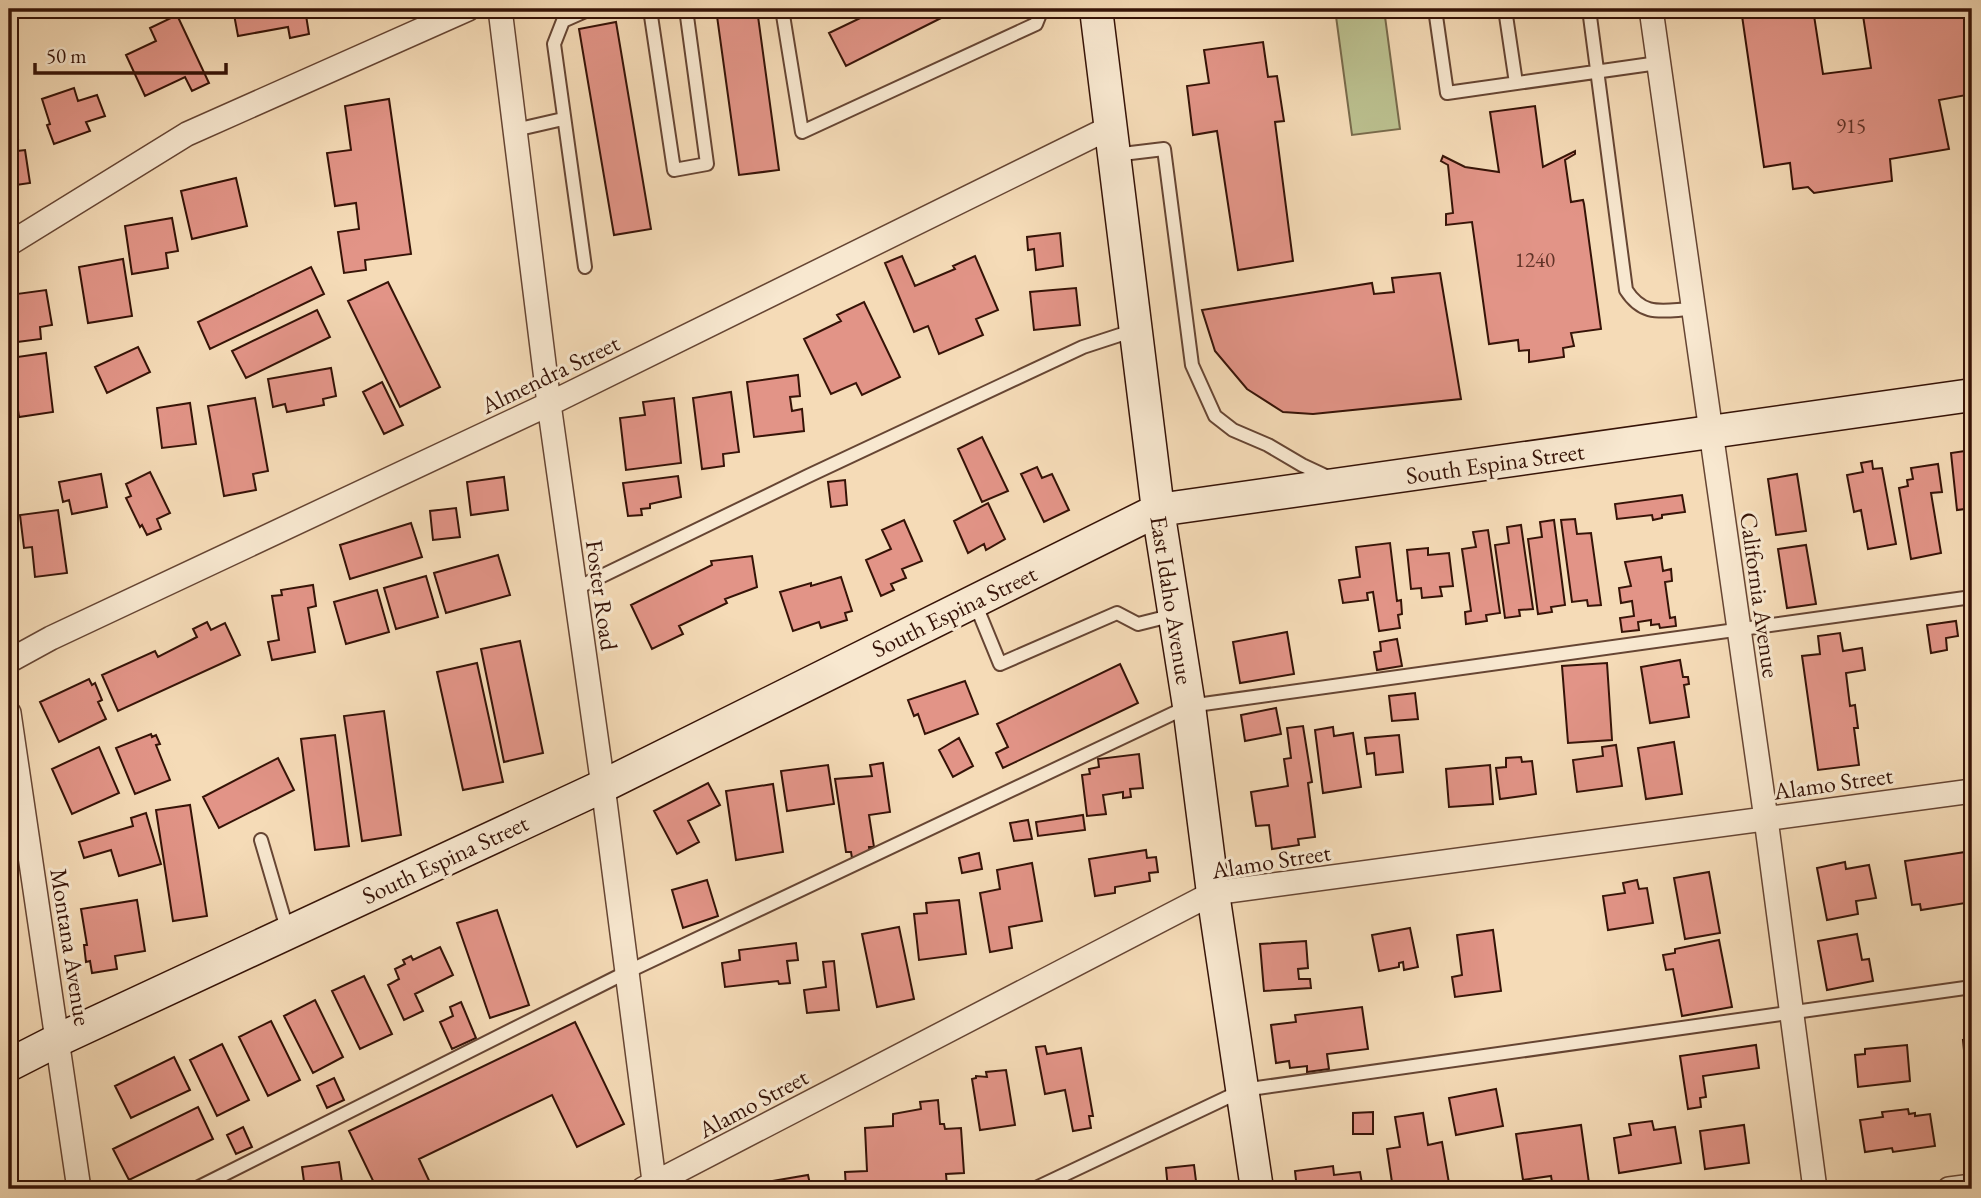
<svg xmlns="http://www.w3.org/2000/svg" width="1981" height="1198" font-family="'EB Garamond',serif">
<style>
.green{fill:#bbc08f;stroke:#786a4b;stroke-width:2}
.building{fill:#e29487;stroke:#361307;stroke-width:2}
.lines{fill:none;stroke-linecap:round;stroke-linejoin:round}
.lane-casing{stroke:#664533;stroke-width:16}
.street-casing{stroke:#664533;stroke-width:26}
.secondary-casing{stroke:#361307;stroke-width:35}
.lane{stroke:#f8e8d0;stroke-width:12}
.street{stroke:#f8e8d0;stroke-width:23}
.secondary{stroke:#f8e8d0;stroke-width:32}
.labels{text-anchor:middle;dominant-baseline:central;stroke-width:6;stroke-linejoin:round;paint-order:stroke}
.number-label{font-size:21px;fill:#613327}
.street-label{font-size:24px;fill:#361307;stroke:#f8e8d0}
</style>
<rect width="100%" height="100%" fill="#f5dbb7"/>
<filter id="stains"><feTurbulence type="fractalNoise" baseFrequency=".00286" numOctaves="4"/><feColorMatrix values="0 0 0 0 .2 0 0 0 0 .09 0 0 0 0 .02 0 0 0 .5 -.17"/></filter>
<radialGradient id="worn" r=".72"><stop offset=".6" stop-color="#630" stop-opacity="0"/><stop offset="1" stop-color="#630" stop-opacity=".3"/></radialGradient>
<path class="green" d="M1335,9H1384L1400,129L1352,135Z"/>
<path class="building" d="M42,9H59L45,16Z
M233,9H305L309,34L290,38L288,27L238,36Z
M716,9H757L779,170L739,175Z
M879,9H959L846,66L829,33Z
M1741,9H1813L1823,74L1871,68L1862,9H1972V94L1939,100L1949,149L1890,159L1892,181L1814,193L1808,187L1793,189L1790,163L1764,167Z
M177,15L209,83L192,91L185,77L145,96L126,55L156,41L150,28Z
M616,22L651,229L614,235L579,29Z
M1263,42L1268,77L1277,76L1284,121L1275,122L1293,261L1238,270L1217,131L1193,135L1187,86L1209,83L1204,50Z
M9,82L18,139L9,140Z
M74,88L78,101L97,95L105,116L86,122L90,131L54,144L47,125L50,124L42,99Z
M389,99L411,254L365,260L366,270L344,273L338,232L359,229L356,203L335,206L327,153L351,150L345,106Z
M1535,106L1543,167L1575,151V154L1565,160L1571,202L1583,200L1584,204L1601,329L1571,333L1574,346L1563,348L1564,357L1529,362V350L1519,351L1518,340L1489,344L1472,222L1446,225V214L1453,213L1448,165L1441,161L1443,156L1465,167L1499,172L1490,112Z
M25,150L30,183L9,186V152Z
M236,178L247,226L192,239L181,191Z
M172,218L178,251L166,253L168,268L132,274L125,226Z
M1060,233L1063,266L1036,270L1034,249L1028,250L1027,237Z
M902,256L915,286L955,269L953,266L975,256L998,310L976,319L983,335L939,354L928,326L914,332L885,263Z
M123,259L132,316L88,323L79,267Z
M311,267L324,294L210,349L198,322Z
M1440,273L1461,399L1313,414L1283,412L1247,389L1215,351L1202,310L1372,283L1374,294L1394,292L1392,278Z
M388,282L440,387L400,407L348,301Z
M1076,288L1080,325L1034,330L1030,292Z
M46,290L52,325L40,327L41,339L9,343V295Z
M864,302L900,377L862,395L856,383L831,394L804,339L841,321L837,315Z
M317,310L330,337L246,378L232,351Z
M138,347L150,372L107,393L95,367Z
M46,353L53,412L19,417L15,390L9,391V374H12L10,358Z
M331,368L336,396L323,399L324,405L287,412L285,404L273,407L268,379Z
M798,375L800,396L790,397L792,411L802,409L804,431L754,437L747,382Z
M382,382L403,425L384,434L363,392Z
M731,392L739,452L723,454L724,466L702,469L693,398Z
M255,398L268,471L253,474L256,490L224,496L208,406Z
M674,398L681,463L626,470L620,418L645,415L643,402Z
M190,403L196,444L162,448L157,408Z
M982,437L1008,491L982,502L958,449Z
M1972,450V508L1957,510L1951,453Z
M1872,461L1873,469L1882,468L1896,544L1868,549L1861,510L1854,512L1847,475L1863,472L1861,463Z
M1938,464L1942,492L1931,493L1941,553L1911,559L1899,488L1908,486L1907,480L1913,479L1911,468Z
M1037,467L1042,478L1052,474L1069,510L1044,522L1021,474Z
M150,472L170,513L157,519L161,529L147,535L142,525L140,527L126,498L131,496L126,484Z
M101,474L107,507L72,514L69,500L63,502L59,482Z
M1797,474L1806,531L1776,535L1768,479Z
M678,476L681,497L650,504V508L641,509L642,515L628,516L623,483Z
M504,477L508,510L471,515L467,482Z
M845,480L847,505L831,507L828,482Z
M1682,495L1685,512L1662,515V518L1653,520L1652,515L1617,519L1615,504Z
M988,503L1005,539L986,550L984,544L968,553L954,521Z
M456,508L460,537L433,540L430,511Z
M58,510L67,573L35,577L32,547L24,548L20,515Z
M1575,519L1577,534L1591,533L1601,605L1588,606L1587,600L1572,602L1561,520Z
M904,520L922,561L902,569L906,578L891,584L894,590L881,596L866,560L891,549L882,530Z
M1554,520L1565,605L1551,607L1552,612L1538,614L1528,539L1542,537L1540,522Z
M411,523L422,557L350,579L340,545Z
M1521,525L1533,609L1519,610L1520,616L1505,618L1495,545L1509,543L1507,527Z
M1488,530L1500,613L1486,615L1487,621L1466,624L1465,612L1471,611L1462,549L1476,547L1473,532Z
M1390,543L1397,601L1401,600L1402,614L1398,615L1400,628L1379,631L1373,592L1367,593L1368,600L1343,603L1339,580L1360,577L1356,547Z
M1806,545L1816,604L1787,608L1778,549Z
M1428,548V555L1449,553L1453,586L1440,587L1442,596L1422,598L1421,588L1411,589L1407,550Z
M498,555L510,595L446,613L434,573Z
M752,556L757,587L725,599L727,603L679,626L683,634L652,649L631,605L712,565L711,561Z
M1661,557L1663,571L1671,569L1672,581L1665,582L1670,618L1675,617L1676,626L1660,628L1659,624L1651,625V620L1638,622L1639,630L1622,632L1620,618L1634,616L1632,601L1621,603L1619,588L1631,586L1625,562Z
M426,576L438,617L396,629L384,588Z
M841,577L852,611L845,613L847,620L821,628L819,622L793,631L780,592L811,583V586Z
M313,585L316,606L308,608L315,652L272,660L268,642L279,640L272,596L282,595L281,590Z
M377,590L389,632L346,644L334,602Z
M1956,621L1958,636L1946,638L1947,650L1931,653L1927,625Z
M207,622L211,630L225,623L240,655L118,711L102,675L155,651L158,657L197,637L193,629Z
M1287,632L1294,674L1240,683L1233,642Z
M1840,633L1843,651L1862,648L1865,670L1846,673L1850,706L1855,705L1858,728H1854L1859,765L1818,770L1802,656L1820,654L1818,636Z
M1397,639L1402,666L1377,670L1374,652L1381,651L1380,642Z
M520,641L543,753L504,762L481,649Z
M1680,660L1683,677H1688L1689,684L1684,685L1689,717L1650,723L1641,667Z
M477,663L503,782L463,790L437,672Z
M1607,663L1612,740L1568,743L1562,666Z
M1120,664L1138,703L1003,768L996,753L1008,747L997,724Z
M89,679L92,685L95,683L102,700L98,702L106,719L59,742L40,702Z
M965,681L978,714L925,734L918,714L914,716L908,700Z
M1415,693L1418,719L1392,721L1389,696Z
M1276,708L1281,734L1245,741L1241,715Z
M384,711L401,835L362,841L344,716Z
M1303,726L1312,782L1308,783L1315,837L1298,839L1299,845L1272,849L1269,825L1256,826L1251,792L1288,786L1284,759L1291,758L1287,728Z
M1333,727L1334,736L1353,733L1361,787L1323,793L1315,730Z
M151,734L152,737L156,735L160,744L156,745L170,780L135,794L116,748Z
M335,735L349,846L315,850L301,739Z
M1399,735L1403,772L1376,775L1374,753L1367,754L1365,738Z
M959,738L973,766L953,777L939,750Z
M1674,742L1682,794L1646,799L1638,748Z
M1616,745L1622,786L1577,792L1573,760L1603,756L1602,747Z
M99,747L119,793L72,814L52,769Z
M1139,754L1143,788L1130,789L1131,797L1123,798V792L1103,795L1106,814L1087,816L1082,775L1090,774L1089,769L1099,767L1098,759Z
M1521,757L1522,762L1532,761L1536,794L1500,799L1496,768L1506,767V758Z
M278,758L294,790L219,828L203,797Z
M883,763L890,812L869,815L874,847H869L870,855L852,858L851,852H846L835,779L872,776L870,765Z
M828,765L834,804L787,811L781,771Z
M1490,765L1493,804L1449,807L1446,769Z
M708,783L720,805L688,821L699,842L677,854L654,811Z
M773,784L783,852L736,860L726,791Z
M190,805L207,916L173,921L156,810Z
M146,813L161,864L119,876L111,850L84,858L79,842L133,826L131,818Z
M1083,815L1085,830L1038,836L1036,822Z
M1028,820L1032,839L1014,841L1010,823Z
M1146,850L1147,858L1156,857L1158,872L1149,873L1150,881L1115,887V893L1095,896L1089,859Z
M1972,851V902L1921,910L1920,904L1912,905L1905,861Z
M979,853L982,869L962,873L959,858Z
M1845,862L1846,869L1869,865L1876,898L1856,901L1858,914L1827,920L1817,868Z
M1032,863L1042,921L1009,927L1012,948L990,952L980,893L1000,889L997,870Z
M1709,872L1720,933L1685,939L1674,878Z
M707,880L718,916L683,928L672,890Z
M1637,880L1639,889L1647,888L1653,923L1608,930L1603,896L1625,893L1623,883Z
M137,900L145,951L115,956L117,969L92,973L90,961L86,962L84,945H87L81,909Z
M959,900L966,954L919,960L914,914L927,913L926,903Z
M497,910L529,1005L490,1018L457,923Z
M899,927L914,999L877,1007L862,934Z
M1410,928L1418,967L1404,970L1403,962L1399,963V967L1379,971L1372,935Z
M1493,930L1501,991L1455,997L1452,977L1462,975L1457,935Z
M1857,934L1862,960L1869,959L1873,981L1827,990L1818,941Z
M1719,940L1732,1007L1682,1016L1673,969L1666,970L1663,955L1675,953V949Z
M1306,941L1308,968L1298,969L1299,979H1310L1311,988L1264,991L1260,944Z
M796,943L798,960L787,961L790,983L779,984L778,981L725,987L722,963L740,960L739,950Z
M440,947L453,975L415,994L423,1011L404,1020L388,985L399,979L395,969L405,964L403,960L411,956L413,960Z
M834,961L839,1010L807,1013L804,990L826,987L823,962Z
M364,976L392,1034L360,1049L332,991Z
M315,1000L343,1057L313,1073L284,1016Z
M461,1002L476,1038L452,1049L440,1022L453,1016L450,1007Z
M1362,1007L1368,1049L1327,1054L1329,1069L1307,1072V1066L1290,1068L1289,1061L1276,1063L1271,1025L1296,1022L1295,1015Z
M271,1021L300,1080L268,1096L239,1037Z
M575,1022L624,1124L577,1147L552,1095L419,1159L433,1189H377L349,1131Z
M1972,1039V1071H1966L1963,1040Z
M222,1044L249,1100L217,1116L190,1060Z
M1756,1045L1759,1068L1703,1076L1706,1097L1700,1098L1701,1107L1688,1109L1680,1056Z
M1907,1045L1910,1081L1858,1087L1855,1055L1865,1054V1049Z
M1045,1046L1047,1054L1081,1048L1093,1116H1089L1091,1128L1073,1131L1065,1090L1045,1094L1036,1047Z
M174,1057L190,1090L131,1118L115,1086Z
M1006,1070L1015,1125L980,1130L972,1079L976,1078V1076L987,1077L986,1072Z
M334,1078L344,1100L327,1108L317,1086Z
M1496,1089L1503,1126L1456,1135L1449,1098Z
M938,1100L940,1124H944L945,1129L961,1128L964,1173L946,1174L947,1186L904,1189H846L845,1172L867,1171L865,1128L893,1126V1114L921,1109L920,1102Z
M198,1107L213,1139L129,1180L113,1149Z
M1908,1109L1909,1114L1915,1113V1116L1930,1114L1935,1146L1893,1152L1892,1148L1865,1152L1860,1120L1883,1117L1882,1112Z
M1373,1112V1134H1353V1113Z
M1423,1113L1428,1145L1442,1142L1450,1189H1393L1387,1149L1400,1147L1395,1117Z
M1652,1121L1654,1130L1675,1127L1681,1163L1619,1173L1614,1138L1631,1135L1629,1124Z
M1581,1125L1589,1183L1553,1188L1551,1176L1523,1180L1516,1134Z
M1744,1125L1749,1163L1705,1169L1700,1131Z
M243,1127L252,1147L236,1154L227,1135Z
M339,1162L343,1189H305L302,1167Z
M1194,1165L1197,1189H1168L1166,1168Z
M1333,1166L1334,1175L1360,1172L1363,1189H1297L1295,1171Z
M808,1175L811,1189H755L754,1184Z
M1106,1184L1107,1189H1080Z"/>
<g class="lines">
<defs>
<path id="lane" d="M656,9L651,16L674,170L707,164L686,9
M782,9L802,132L1036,24L1042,9
M1435,9L1447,93L1658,63
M1505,9L1516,83
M1589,9L1626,290C1644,318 1663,310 1693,309
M515,130L563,119
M1114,155L1164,149L1192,365L1215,416L1233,430L1268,445L1302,465L1332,479
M585,267L554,44L563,21L590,9
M575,589L808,476L1083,347L1135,330
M975,603L1000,664L1117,613L1138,624L1174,615
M261,840L288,932
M195,1189L627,972L1189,706L1972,597
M1034,1189L1243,1090L1972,987"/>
<path id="street" d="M500,9L549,404L603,786L655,1189
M1651,9L1766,819L1815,1189
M9,244L187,134L468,9
M9,661L51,638L549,404L1111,127
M9,713L79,1189
M643,1189L1213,893L1972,791
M1949,1189L1972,1186"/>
<path id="secondary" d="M1096,9L1158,510L1189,706L1213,893L1257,1189
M9,1065L58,1040L603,786L1158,510L1972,395"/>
</defs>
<use href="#lane" class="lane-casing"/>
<use href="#street" class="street-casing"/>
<use href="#secondary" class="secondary-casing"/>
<use href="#lane" class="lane"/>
<use href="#street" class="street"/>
<use href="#secondary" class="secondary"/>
</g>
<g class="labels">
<g class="number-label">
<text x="1851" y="125">915</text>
<text x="1535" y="259">1240</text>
</g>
<g class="street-label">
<text transform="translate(550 374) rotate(-26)">Almendra Street</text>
<text transform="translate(1495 463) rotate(-8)">South Espina Street</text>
<text transform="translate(602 595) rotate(82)">Foster Road</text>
<text transform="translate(1760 595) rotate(82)">California Avenue</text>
<text transform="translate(1172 600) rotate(81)">East Idaho Avenue</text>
<text transform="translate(954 611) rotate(-26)">South Espina Street</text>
<text transform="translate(1833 783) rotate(-8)">Alamo Street</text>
<text transform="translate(445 859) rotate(-25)">South Espina Street</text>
<text transform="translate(1271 861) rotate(-9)">Alamo Street</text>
<text transform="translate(71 947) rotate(81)">Montana Avenue</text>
<text transform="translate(753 1103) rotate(-28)">Alamo Street</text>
</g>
</g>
<rect width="1981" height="1198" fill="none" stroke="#f5dbb7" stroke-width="35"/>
<rect x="10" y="10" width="1960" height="1177" fill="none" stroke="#361307" stroke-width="3.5"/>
<rect x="18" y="18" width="1946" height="1163" fill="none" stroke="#361307" stroke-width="2"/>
<path d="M35 63v10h191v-10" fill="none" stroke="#361307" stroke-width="3.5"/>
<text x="46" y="63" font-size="21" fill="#361307" stroke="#f8e8d0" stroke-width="5" paint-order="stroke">50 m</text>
<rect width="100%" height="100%" filter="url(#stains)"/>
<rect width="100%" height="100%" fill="url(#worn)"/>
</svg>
